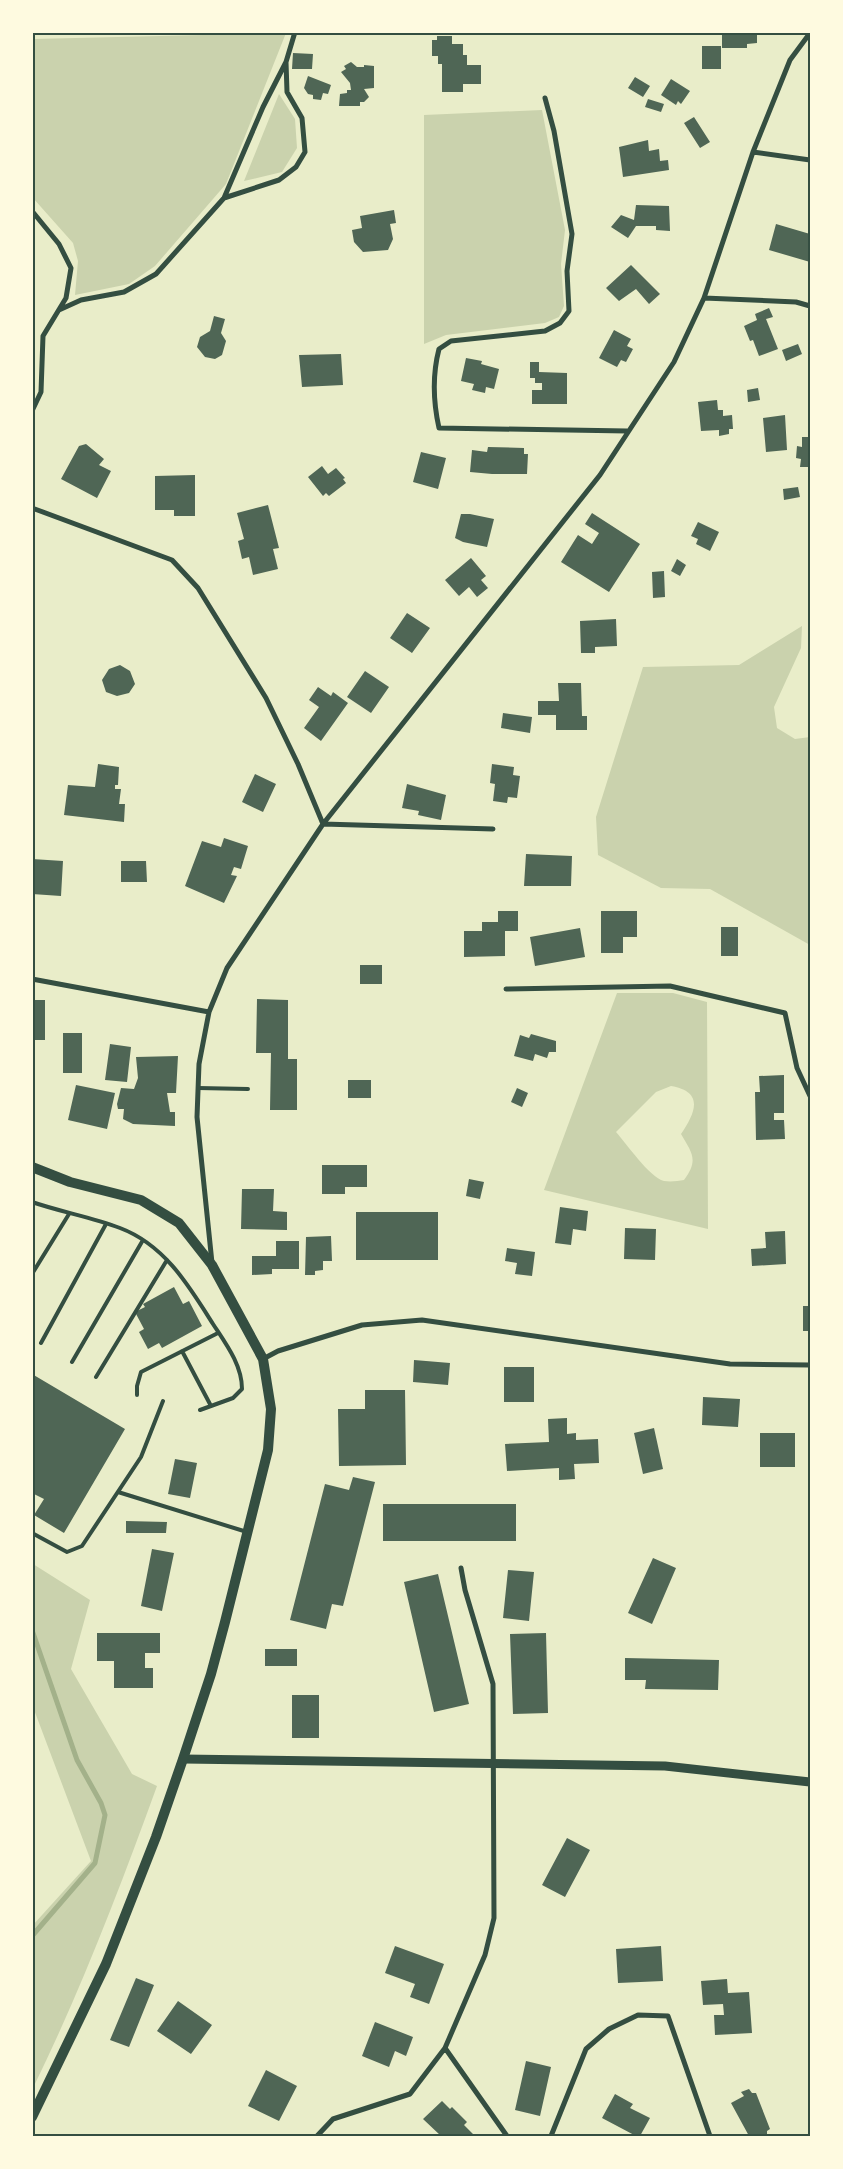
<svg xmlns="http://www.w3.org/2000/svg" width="843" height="2169" font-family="'Public Sans',sans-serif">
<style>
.green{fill:#cad2ad;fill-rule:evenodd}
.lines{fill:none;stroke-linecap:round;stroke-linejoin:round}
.stream{stroke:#a3b18a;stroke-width:5}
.building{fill:#4f6655}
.service{stroke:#344e41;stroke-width:4}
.minor{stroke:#344e41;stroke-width:5}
.tertiary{stroke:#344e41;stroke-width:9}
.secondary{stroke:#344e41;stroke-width:10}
.neatline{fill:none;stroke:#344e41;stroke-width:2}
</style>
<rect width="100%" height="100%" fill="#e9edc9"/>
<path class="green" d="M286,33L226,184L155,266L129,284L75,295L78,261L73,243L33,198V39Z
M279,94L295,119L297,148L282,172L244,181Z
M542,110L565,230L561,264L564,306L559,317L545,323L446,335L424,344V115Z
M802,626L801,648L774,707L777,728L795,739L810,737V945L710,889L661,888L598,855L596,817L643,667L739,665Z
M617,993H673L707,1002L708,1229L544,1190ZM671,1086C705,1092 695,1113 681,1134C692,1153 699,1160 684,1180C678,1181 671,1182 664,1181C649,1177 627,1144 616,1132L656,1092Z
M33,1564L90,1600L71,1669L132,1774L157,1786C120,1888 81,1990 33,2088V1925L91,1861L33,1707Z"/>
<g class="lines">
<path class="stream" d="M32,1630L77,1760L101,1803L105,1815L95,1863L32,1936"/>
</g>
<path class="building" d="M722,32H757V43L747,44V48H722Z
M437,36H452V44H463V55H467V65H481V84H463V92H442V64H438V56H432V40H437Z
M702,46H721V69H702Z
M293,53L313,54L312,69H292Z
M351,62L357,67H364V65L374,66V88L364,89L369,97L364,102H360V106H339L340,94L347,93V90H351L350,83L341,72L346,69L344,66Z
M308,76L331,85L328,94L323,93L321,100L313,99V95L308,94L304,88Z
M635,77L650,86L643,97L628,88Z
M671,79L690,91L681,104L678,101L676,105L661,95Z
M648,99L664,104L661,112L645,107Z
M694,117L710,142L700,148L684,123Z
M648,140L649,151L659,149L660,161L668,160L669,170L623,177L619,147Z
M636,205L669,206L670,231L656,230V226H636L628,238L611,227L621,215L634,220Z
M394,210L396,223L390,224L393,239L388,250L363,252L354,242L352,230L362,228L360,216Z
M776,224L810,234V262L769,250Z
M631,265L660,294L649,304L636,289L619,301L606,288Z
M769,308L773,317L766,319L778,349L759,356L753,340L750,341L744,326L757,320L755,314Z
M214,316L225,319L221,333L226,341L222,355L215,359L205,357L197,347L200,337L210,331Z
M614,330L631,339L627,346L633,349L626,362L621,360L617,367L599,358Z
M798,344L802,354L786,361L782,350Z
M341,354L343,385L302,387L299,355Z
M466,358L482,361L481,364L499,369L494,389L486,387L485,393L472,390L474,384L461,381Z
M530,362H539V372L567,373V404H532V390H542V383H535V378H530Z
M758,388L760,400L748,402L747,390Z
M717,400L718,410H723V416L732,415L733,429H729V434L719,436V430L701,431L698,402Z
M785,415L787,450L766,452L763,418Z
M802,437H810V467H800L801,459L796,458L797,446L802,447Z
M86,444L104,459L99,465L111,471L97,498L61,479L79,446Z
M488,447L524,448V454H528L527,474H492L470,472L472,450L487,452Z
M421,452L446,458L438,489L413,482Z
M322,466L328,474L336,468L345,478L343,479L346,483L329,496L326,493L323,496L308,477Z
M195,475V516H174V510H155V476Z
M798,487L800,497L784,500L783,489Z
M268,505L279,548L273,549L278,569L253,575L249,557L242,559L238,541L244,539L237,513Z
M592,513L640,544L609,592L561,562L578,535L592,544L599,533L585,524Z
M461,514H470L494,519L487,547L463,542L455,538Z
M698,522L719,532L710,551L696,544L698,539L691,536Z
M471,558L486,576L481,580L488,588L477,597L469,587L459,596L445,580Z
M677,559L686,565L680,576L671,571Z
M664,571L665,597L653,598L652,572Z
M407,613L430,628L412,653L390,638Z
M616,619L617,646L595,647V653H581L580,621Z
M120,665L130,671L135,684L129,693L117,696L106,692L102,680L109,669Z
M365,671L389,687L371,713L347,697Z
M558,683H581L582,716H587V730H556V715H538V701H559Z
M318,687L331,696L333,692L348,703L321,741L304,728L319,707L309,700Z
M503,713L532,717L530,733L501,728Z
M98,764L119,767L118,785H115V789H121L119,804H125L124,822L64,815L68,785L95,787Z
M492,764L514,767L513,775L520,776L517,798L508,797L507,803L493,801L495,784L490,783Z
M255,774L276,784L263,812L242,802Z
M407,784L446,795L441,820L418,815L419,811L402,808Z
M224,838L248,846L241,869L234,867L231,875L237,876L224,903L185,886L202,841L221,847Z
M526,854L572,856L571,886H524Z
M32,859L63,861L61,896L32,894Z
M121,861H146L147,882H121Z
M498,911H518V931H505V956L464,957V931H482V922H498Z
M601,911H637V937H623V953H601Z
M721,927H738V956H721Z
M580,928L585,957L535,966L530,937Z
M360,965H382V984H360Z
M257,999L288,1000V1059H297V1110H270L271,1053H256Z
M32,1000H45V1040H32Z
M63,1033H82V1073H63Z
M531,1034L556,1041V1052H549L547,1058L535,1054L533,1061L514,1056L520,1035L529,1038Z
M110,1044L131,1047L127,1082L105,1080Z
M178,1056L176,1093H167L170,1112H175V1126L133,1124L123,1119L124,1109H118L117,1104L121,1088L134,1089L138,1078L136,1057Z
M784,1075V1113H774V1120H784L785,1139L756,1140L755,1092H760L759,1076Z
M348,1080H371V1098H348Z
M76,1085L115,1093L107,1129L68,1120Z
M517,1088L528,1093L522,1107L511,1102Z
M322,1165H367V1187H345V1194H322Z
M469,1179L484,1182L480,1199L466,1196Z
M242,1189H274L273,1211L287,1212V1230L241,1229Z
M560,1207L588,1211L586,1231L573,1229L571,1245L555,1243Z
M356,1212H438V1260H356Z
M625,1228L656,1229L655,1260L624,1259Z
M785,1231L786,1264L752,1266L751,1249L766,1248L765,1232Z
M331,1236L332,1261H323V1270L315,1271V1275H305L306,1237Z
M276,1241H299V1269H272V1274L252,1275V1256H276Z
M507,1248L535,1252L532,1276L515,1274L517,1263L505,1261Z
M174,1287L183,1304L189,1301L202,1326L162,1348L159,1343L148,1349L139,1332L144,1329L135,1312L145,1307L143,1304Z
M803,1306H810V1331H803Z
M414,1360L450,1363L448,1385L413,1382Z
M504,1367H534V1402H504Z
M32,1374L125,1429L64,1533L34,1515L44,1499L32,1493Z
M365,1390H405L406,1465L339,1466L338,1409H365Z
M703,1397L740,1399L738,1427L702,1425Z
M567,1418V1434L576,1433V1440L598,1439L599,1463L574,1464L575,1479L559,1480V1468L507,1471L505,1444L549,1442L548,1419Z
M654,1428L663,1469L643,1474L634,1433Z
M760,1433H795V1467H760Z
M175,1459L197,1463L190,1498L168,1494Z
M353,1477L375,1482L343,1606L332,1604L326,1629L290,1620L325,1484L349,1490Z
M383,1504H516V1541H383Z
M126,1521L167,1522L166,1533H126Z
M152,1549L174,1553L162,1611L141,1606Z
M653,1558L676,1568L652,1624L628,1613Z
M508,1570L534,1572L529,1621L503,1618Z
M438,1574L469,1704L434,1712L404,1582Z
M97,1633H160V1653H145V1668H153V1688H114V1661H97Z
M546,1633L548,1713L513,1714L510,1634Z
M265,1649H297V1666H265Z
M625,1658L719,1660L718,1690L645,1689L646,1680H625Z
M292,1695H319V1738H292Z
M567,1838L590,1850L565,1897L542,1885Z
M395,1946L444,1964L429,2004L410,1997L415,1984L385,1973Z
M661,1946L663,1981L618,1983L616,1949Z
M136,1978L154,1985L129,2047L110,2040Z
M727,1979L728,1993L749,1992L752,2033L715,2035L714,2015H724L723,2004L703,2005L701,1981Z
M178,2001L212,2025L191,2054L157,2031Z
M375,2022L413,2037L406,2056L395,2051L389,2067L362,2056Z
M526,2061L551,2067L540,2116L515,2110Z
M266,2070L297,2086L279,2121L248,2106Z
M749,2089L752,2093H756L770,2129L767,2131V2136H749L731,2103L744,2096L741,2092Z
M615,2094L633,2104L630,2108L650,2118L640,2136H636L602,2118Z
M442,2101L450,2109L452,2107L467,2122L464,2125L475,2136H441L423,2119Z"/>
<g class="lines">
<path class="service" d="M198,1088L248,1089
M32,1202C61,1212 91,1217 120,1228C165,1245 189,1286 213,1324C226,1344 242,1365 242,1389L233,1398L200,1410
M32,1274L69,1214
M41,1343L106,1224
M182,1351L211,1406
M72,1362L143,1240
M96,1377L167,1260
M137,1395V1386L141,1372L218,1333
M118,1492L247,1532
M32,1533L67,1552L82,1546L141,1457L163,1401"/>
<path class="minor" d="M545,98L554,131L572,234L567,271L569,311L560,323L545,331L451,341L439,349C432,376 433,401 439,428L627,431
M753,152L810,160
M224,198L263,107L286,62
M32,211L59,244L71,268L66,298L43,336L41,392L32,411
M704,298L796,302L810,306
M59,310L81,300L124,292L156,274L224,198L279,180L296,167L305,152L302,118L287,92L286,62L295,32
M32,508L172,560L198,588L266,698L298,764L323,824L493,829
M32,979L209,1012
M506,989L670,986L785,1013L797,1068L810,1096
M212,1263L197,1117L199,1064L209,1012L227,968L323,824L600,475L674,362L704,298L753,152L790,60L810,33
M263,1359L278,1351L362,1325L422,1320L730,1364L810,1365
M445,2048L507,2136
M317,2136L333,2119L410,2094L445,2048L485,1955L494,1918L493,1684L465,1590L461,1568
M551,2136L586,2049L609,2029L638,2015L668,2016L710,2136"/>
<path class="tertiary" d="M183,1759L665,1766L810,1782"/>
<path class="secondary" d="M32,1167L70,1182L141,1200L179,1223L212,1265L263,1359L271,1409L268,1450L225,1622L211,1674L183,1759L156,1837L106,1964L32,2117"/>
</g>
<rect width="843" height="2169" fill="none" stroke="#fefae0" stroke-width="68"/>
<rect x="34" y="34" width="775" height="2101" class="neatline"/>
</svg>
